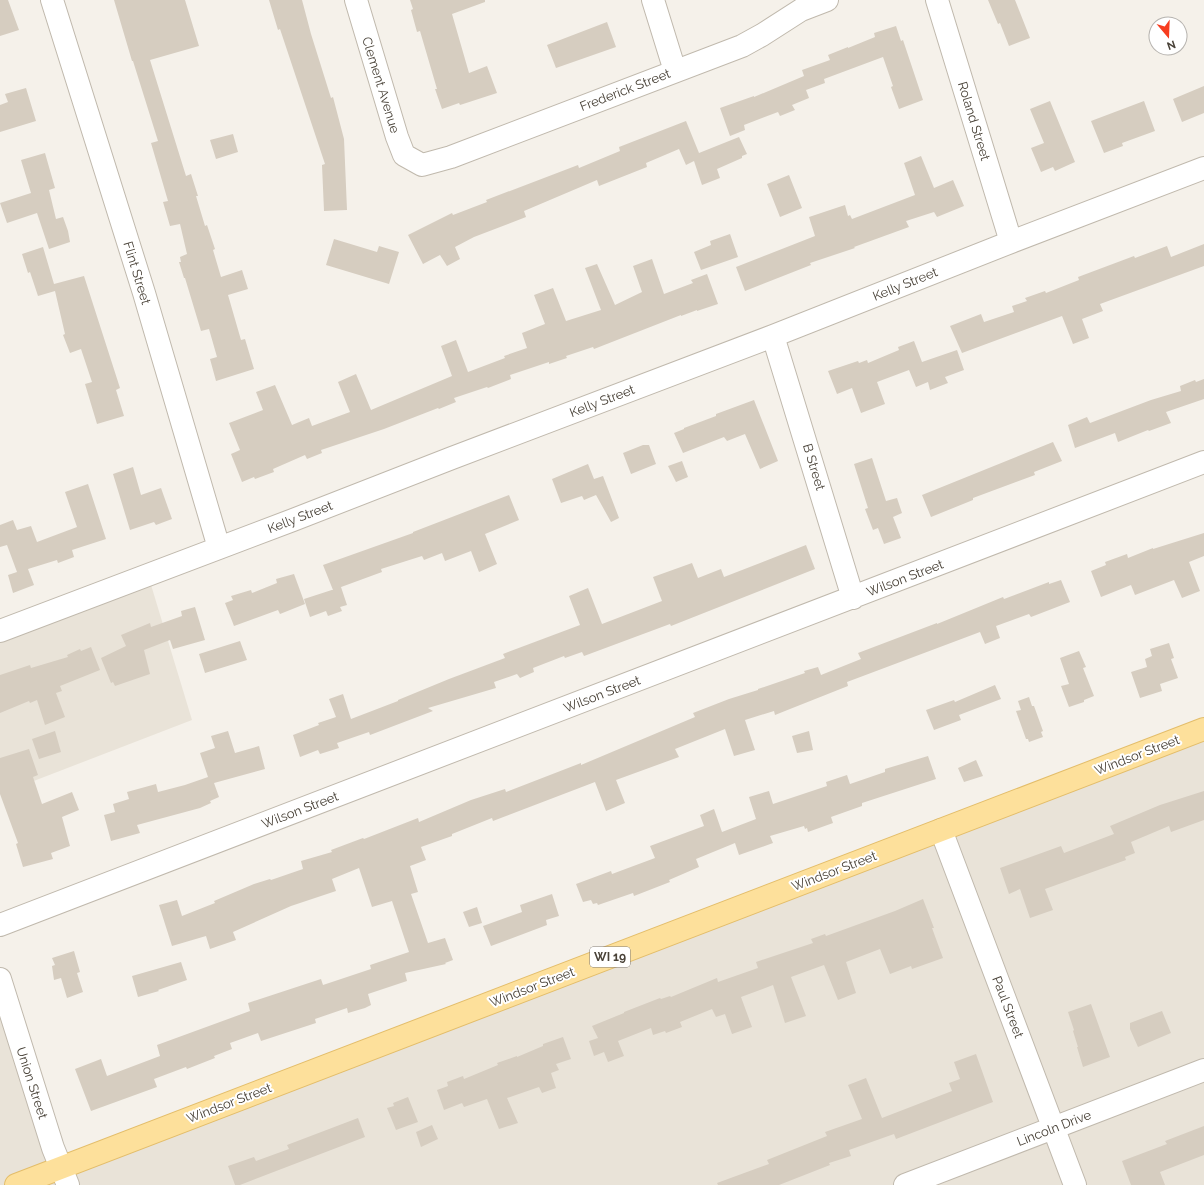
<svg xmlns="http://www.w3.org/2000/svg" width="1204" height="1185" font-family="Raleway,sans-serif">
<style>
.residential{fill:#e9e3d8}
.building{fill:#d6cdc0}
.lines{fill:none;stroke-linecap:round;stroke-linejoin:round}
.minor-casing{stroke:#c0b9ad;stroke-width:24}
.major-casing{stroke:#e3bd6a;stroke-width:24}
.minor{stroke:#fff;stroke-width:22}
.major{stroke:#fde09b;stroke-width:22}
.labels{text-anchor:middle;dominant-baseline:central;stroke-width:4;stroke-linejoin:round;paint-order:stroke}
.shield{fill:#fff;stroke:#807b74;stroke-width:1}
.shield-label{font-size:12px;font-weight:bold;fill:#494238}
.street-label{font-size:13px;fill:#494238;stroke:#fff}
</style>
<rect width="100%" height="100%" fill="#f5f1ea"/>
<path class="residential" d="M148,575L192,720L0,794V631Z
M1204,729V1185H0V979L61,1167Z"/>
<path class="building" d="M0,0H8L19,30L0,36Z
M114,0H185L199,46L150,60L186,176L191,174L198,196H196L205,226L207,225L215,249L213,250L221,277L242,270L248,289L228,295L241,340L245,339L254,369L216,381L210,359L217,357L209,329L201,331L185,278H184L179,262H181L180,257L187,254L180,224L170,226L163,202L168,201L151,143L158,141L133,61H132Z
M269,0H302L311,34L331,98L333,97L344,139L347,210L324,211L322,165L325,164L280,29L278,30Z
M410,0H485V2L452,14L469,73L487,66L497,93L460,105L459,103L442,109L435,89H437L420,31L417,32L411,10L413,9Z
M988,0H1015L1030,38L1009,46L1000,23L998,24Z
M607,22L616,47L556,68L547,45Z
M896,26L901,41L903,40L923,100L899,109L891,87L893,86L883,57L824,79L825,83L806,90L809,98L792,105L795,110L780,116L778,112L744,125L745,130L730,136L720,108L754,96V97L804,76L802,70L830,60L828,55L848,47V48L875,37L874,33Z
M1204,86V113L1182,122L1173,99Z
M26,88L36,121L0,132V105L8,102L5,94Z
M1050,101L1075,162L1055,171L1053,167L1041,172L1031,148L1044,143L1030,109Z
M1144,101L1155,131L1122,143L1123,146L1104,153L1091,121Z
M686,121L699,153L739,137L747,154L742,156V158L717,169L720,178L702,185L694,161L686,165L679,149L646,163L647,167L599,186L597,180L524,211L526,217L474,237L455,247L460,259L447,266L440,255L423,264L408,235L452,213L453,215L487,202L486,200L578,165L579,168L620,151L619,147Z
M233,134L238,152L216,159L210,140Z
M45,153L55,188L49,190L56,219L63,217L68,231L70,242L49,249L37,213L7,223L0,203L31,193L21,160Z
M921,156L934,188L953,180L964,206L937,217L934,212L906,221L909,227L854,247L855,248L810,263L811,265L745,291L736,267L815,236L809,217L845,205L848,216L850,215L852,219L915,195L904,163Z
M789,175L802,208L780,217L767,184Z
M730,234L738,257L701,270L694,252L711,245L710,241Z
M334,239L377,252L379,246L399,252L389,284L326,265Z
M1204,244V266L1100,304L1103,311L1082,319L1089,338L1073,344L1062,316L962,353L950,326L981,314L984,322L1014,312L1012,306L1027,301L1025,298L1045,291L1046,293L1079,280L1078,277L1134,256L1135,258L1167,246L1171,257Z
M43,247L54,284L84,276L120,388L116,390L124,416L97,424L85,384L92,382L81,349L70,353L63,335L65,334L55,291L38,296L30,272L28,273L22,254Z
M652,259L664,294L693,283L691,280L707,274L718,304L697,311V310L681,316V315L594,349L593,347L566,356L567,358L549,364V362L510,375L511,379L488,388L487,387L454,398L456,402L439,409L438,408L384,429L321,450L322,453L307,459L305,455L273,469L274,472L255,479L254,477L242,482L231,454L240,450L229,423L263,410L256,392L275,385L292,425L309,418L312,426L350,412L338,382L356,374L371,410L452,376L441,346L456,340L468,372L505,358L504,356L527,348L522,333L545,324L534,295L553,288L566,321L601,310L585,268L597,264L615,305L642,292L633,266Z
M914,341L922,362L957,350L964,370L945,377L948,383L930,390L928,382L916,387L909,370L877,382L885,404L861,413L852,388L837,394L828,371L858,361L859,363L867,360L868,363L899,350L898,347Z
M1204,379V399L1166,412L1171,423L1149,431L1148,430L1118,442L1115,433L1075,448L1068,425L1087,417L1090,423L1151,400L1181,391L1180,386L1195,380L1196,382Z
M754,400L778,461L760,469L745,434L727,441L724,437L683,453L674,433L684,429V428L716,416V414Z
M1053,442L1062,461L1034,472L1035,475L973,498V500L931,517L922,495Z
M643,445H649L656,464L631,474L623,453Z
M872,458L886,501L897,498L902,513L893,517L901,538L884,544L878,528L873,530L865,509L868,508L854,464Z
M682,461L688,477L676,482L668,466Z
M588,464L594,479L603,476L619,518L611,522L596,495L584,500L582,496L561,503L552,479Z
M133,467L141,495L161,488L172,519L156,525L154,522L130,530L113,474Z
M88,484L106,539L72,550L74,557L58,563L57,560L28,569L34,585L13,593L8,575L17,572L7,545L0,547V525L13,520L17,530L31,526L37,542L77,527L65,492Z
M509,495L519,520L485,534L497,564L479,572L471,551L445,561L442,553L424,560L422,556L381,569L382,572L333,590L323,565L413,533V532Z
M1204,533V556L1189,562L1200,591L1182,598L1174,580L1135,595L1131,585L1101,597L1091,571L1106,565L1105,562L1127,554L1128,558L1153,548V549Z
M806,545L815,569L671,626L670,624L584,656L582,652L565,658L564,656L533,668L534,672L520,678L517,674L494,682L496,688L428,708L433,711L370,735L369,732L337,743L339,748L320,754L318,750L300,757L293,735L319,725L318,723L336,717L329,699L343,694L351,719L398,701V700L449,679L505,658L503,654L580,625L569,596L588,588L602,624L662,601L653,577L692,563L698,578L721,569L724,577Z
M294,574L305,604L280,614L278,610L234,626L225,603L233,600L231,596L251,590L252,593L277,583L276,579Z
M1061,580L1070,602L1031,617L1029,614L996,626L1000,638L985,644L980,632L847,682L848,686L790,709L775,715L774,711L745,720L755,750L734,756L725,729L675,749L679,757L616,780L625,803L606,811L595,782L493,821L492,818L452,834V836L421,847L426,860L410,866L418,892L411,894L428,943L445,938L453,960L445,963L446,964L405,973L407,981L368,994L371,1005L365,1008L348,1013L347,1008L315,1019L316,1023L261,1041L258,1033L230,1043L232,1049L214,1056L215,1058L187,1069L186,1067L154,1079L157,1087L91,1111L75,1069L101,1059L107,1076L160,1056L157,1045L250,1011L248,1003L321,979L323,985L371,969L370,965L409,952L392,901L372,907L359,868L332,879L336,891L291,906L233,932L236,940L210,949L206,936L172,946L159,905L177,900L182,916L215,903L214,901L254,884L270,879L271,880L303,869L301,861L332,852L331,850L363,838L364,839L418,818L419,822L471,800L505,789L506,792L581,763V765L695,717L693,713L729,699L758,690V689L805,673L804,671L818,667L821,675L861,659L858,653L937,623V624L1003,597L1004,599L1049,582V584Z
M341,587L347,605L340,607L342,611L328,616L326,611L310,617L304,599Z
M195,607L205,640L173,649L170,640L144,650L150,674L115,686L113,682L111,683L101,658L126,646L121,635L150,623L151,627L182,616L181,611Z
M240,641L247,660L205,673L199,654Z
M1169,643L1174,658L1171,659L1178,678L1160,684L1162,691L1140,698L1131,672L1147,667L1145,659L1152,656L1150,649Z
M91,647L100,670L60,686L62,691L56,693L65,717L45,725L37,700L30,703L29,701L0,713V675L30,665L31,668L68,657L67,655L80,649L81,651Z
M1079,651L1086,667L1083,668L1094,696L1084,700V702L1069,707L1061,686L1069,684L1060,658Z
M995,685L1001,699L959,715L961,720L934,730L926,710L954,700L955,702Z
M1029,697L1032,706H1034L1043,731L1041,732L1043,737L1029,742L1028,739H1026L1016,711L1021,710L1018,701Z
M55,731L61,752L39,759L32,739Z
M228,731L235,753L259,746L265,769L214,783L219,797L210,801L211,803L200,808L137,825L140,833L111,841L104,815L115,812L113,804L129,799L127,792L156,784L158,792L185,785L208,777L200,753L215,748L211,736Z
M809,731L813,750L797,753L792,736Z
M29,749L38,775L33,777L42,804L72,792L79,810L62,817L70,846L51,853L53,859L23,867L16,844L18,843L0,794V758Z
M928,756L936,779L862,803V806L831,817L833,823L808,832L807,828L805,829L804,826L770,836L773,843L739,855L735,843L696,859L699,867L669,880L670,882L634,896L633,893L598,905L597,903L593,904L591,900L583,902L576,884L611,871L612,874L655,858L650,846L704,826L700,815L714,809L722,832L756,819L749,797L769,791L773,804L827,786L826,782L847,775L850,784L885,772V769Z
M976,760L983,776L964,782L958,768Z
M1204,791V820L1171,832L1169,826L1131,842L1135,853L1125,857L1126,860L1045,889L1053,910L1030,918L1020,889L1009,894L1000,868L1061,846L1064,853L1114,834L1110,826L1160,805Z
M552,894L559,916L546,920L547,925L491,946L483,926L522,912L520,905Z
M923,899L934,928H932L943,958L912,969L911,966L890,974L880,949L846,962L856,993L838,1000L824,965L791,977L806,1016L785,1023L773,985L741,997L752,1027L732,1034L725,1014L716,1017L712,1009L680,1022L682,1027L666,1033L665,1031L653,1035L651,1028L618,1041L624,1056L608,1062L604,1052L594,1056L589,1041L598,1038L592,1026L624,1013V1012L660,998L661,999L670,996L671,997L717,978L718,982L758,968L756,962L813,943L811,939L825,934L826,936L895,911Z
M477,907L482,923L469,927L463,912Z
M74,951L80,972L77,973L83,992L67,998L61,978L54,980L52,966L55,965L52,958Z
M181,962L187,980L158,990L159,991L138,997L132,976Z
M1091,1004L1110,1057L1083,1067L1077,1047H1078L1073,1031L1074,1030L1068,1012Z
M1162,1011L1171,1033L1138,1047L1130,1029V1023Z
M563,1037L571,1059L556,1064L559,1070L551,1073L556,1088L542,1093L539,1087L507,1098L518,1123L499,1129L487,1099L464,1107L462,1103L444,1110L437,1090L448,1086L447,1082L463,1076L464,1079L498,1065L497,1063L517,1056V1057L543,1046V1044Z
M976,1054L993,1102L896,1139L894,1134L849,1150L851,1156L829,1163L830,1165L779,1185H718L717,1183L769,1164L767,1160L827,1136L825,1132L862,1119L848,1085L866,1078L882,1118L952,1091L949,1083L960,1079L954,1062Z
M408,1097L418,1122L396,1130L387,1108L394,1106L393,1103Z
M358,1118L365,1137L240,1185H235L228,1166L254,1157L256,1161L289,1149L287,1145Z
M432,1125L438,1139L421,1147L416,1132Z
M1204,1126V1155L1160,1172L1165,1185H1131L1122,1161L1167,1144L1165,1141Z"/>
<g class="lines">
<defs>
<path id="minor" d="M52,0L144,293L219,548
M356,0L397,137L404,155L422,165L451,157L742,46L762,35L801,10L827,0
M653,0L675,71
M937,0L1011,242
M773,336L853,598
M0,631L293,520L452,458L773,336L1011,242L1204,168
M941,830L1075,1185
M0,925L1204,462
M0,979L53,1148L68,1185
M905,1185L1204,1070"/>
<path id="major" d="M16,1185L1204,729"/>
</defs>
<use href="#minor" class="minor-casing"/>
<use href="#major" class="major-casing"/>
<use href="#minor" class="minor"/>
<use href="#major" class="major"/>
</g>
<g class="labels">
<rect class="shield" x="590" y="947" width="40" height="20" rx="3"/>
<g class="shield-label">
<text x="610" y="957">WI 19</text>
</g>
<g class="street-label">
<text transform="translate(381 85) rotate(73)">Clement Avenue</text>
<text transform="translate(625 90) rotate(-21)">Frederick Street</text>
<text transform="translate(974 121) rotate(73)">Roland Street</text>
<text transform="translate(137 273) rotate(73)">Flint Street</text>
<text transform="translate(905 284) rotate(-22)">Kelly Street</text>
<text transform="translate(602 401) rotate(-21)">Kelly Street</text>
<text transform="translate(814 467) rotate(73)">B Street</text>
<text transform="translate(300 517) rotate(-21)">Kelly Street</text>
<text transform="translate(905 578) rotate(-21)">Wilson Street</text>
<text transform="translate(602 694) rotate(-21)">Wilson Street</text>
<text transform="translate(1137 755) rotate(-21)">Windsor Street</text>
<text transform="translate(300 810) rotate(-21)">Wilson Street</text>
<text transform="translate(834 871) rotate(-21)">Windsor Street</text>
<text transform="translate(532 987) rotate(-21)">Windsor Street</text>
<text transform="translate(1008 1007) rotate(69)">Paul Street</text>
<text transform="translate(32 1083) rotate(72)">Union Street</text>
<text transform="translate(229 1103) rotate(-21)">Windsor Street</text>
<text transform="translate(1054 1128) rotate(-21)">Lincoln Drive</text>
</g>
</g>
<g transform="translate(1168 36) rotate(161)"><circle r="19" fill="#ffffff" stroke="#b6b3af"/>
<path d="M0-3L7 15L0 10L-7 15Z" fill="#f73d1f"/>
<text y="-6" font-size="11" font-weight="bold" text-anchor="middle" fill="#494238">N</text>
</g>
</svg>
